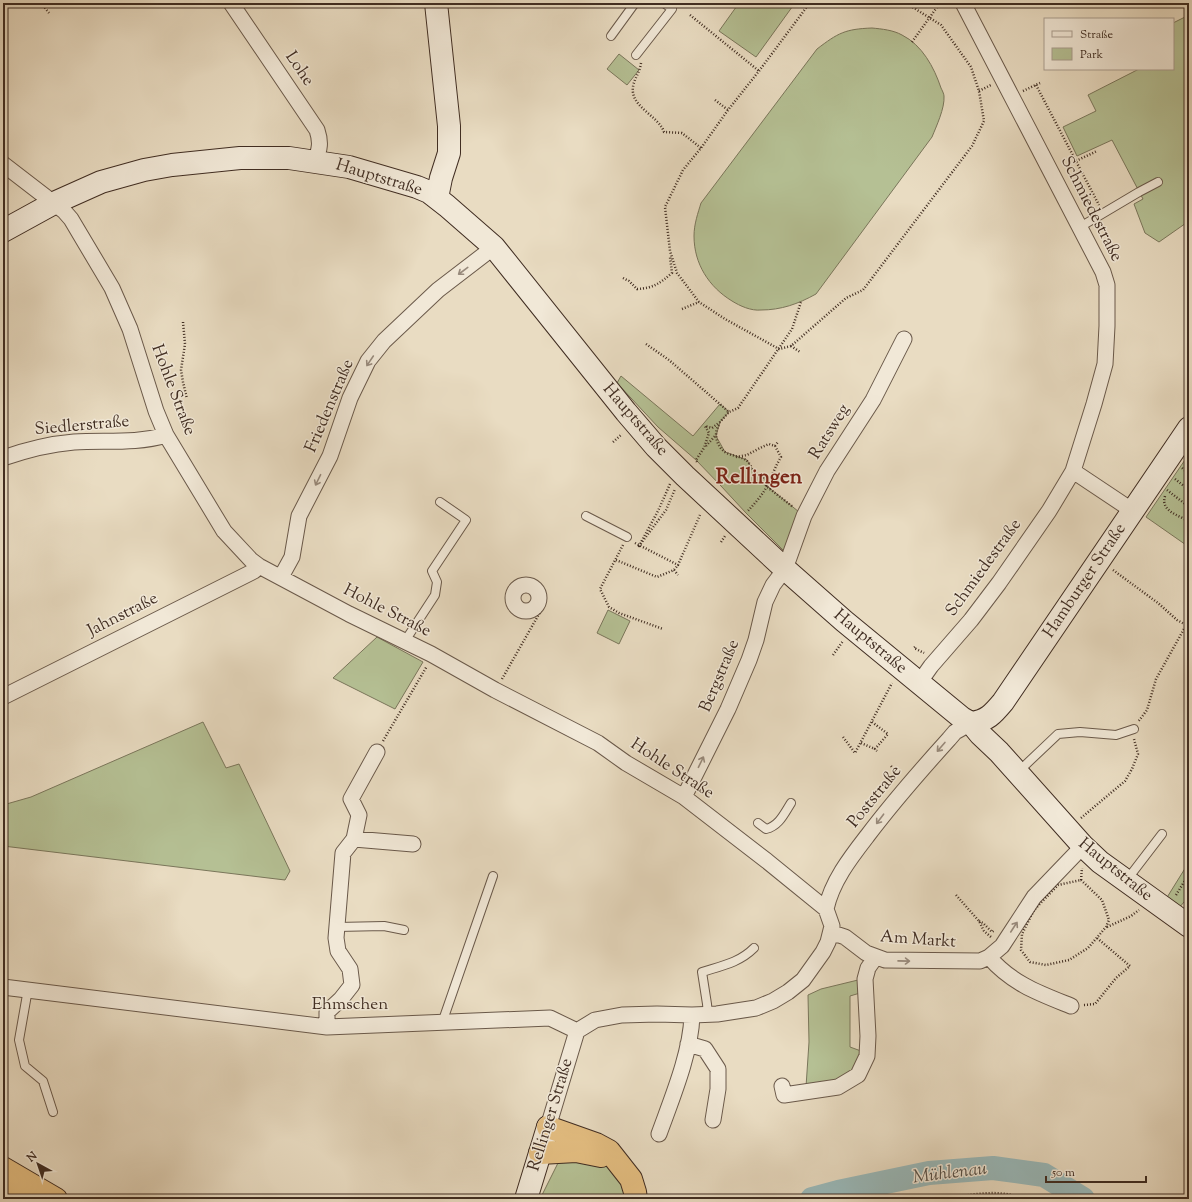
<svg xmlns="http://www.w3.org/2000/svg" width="1192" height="1202" font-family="'Sorts Mill Goudy',serif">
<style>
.green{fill:#b5c094;stroke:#7a765b}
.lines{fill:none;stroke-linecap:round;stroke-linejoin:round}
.river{stroke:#9ababb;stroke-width:24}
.lane-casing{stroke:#6a594a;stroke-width:10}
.street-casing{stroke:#6a594a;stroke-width:17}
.secondary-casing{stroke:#402d22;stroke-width:24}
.highway-casing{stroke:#402d22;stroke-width:24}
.path{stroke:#402d22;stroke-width:2.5;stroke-dasharray:1 2;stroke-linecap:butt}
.lane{stroke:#f1e8d7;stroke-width:8}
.street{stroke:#f1e8d7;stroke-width:15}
.secondary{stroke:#f1e8d7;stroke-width:22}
.highway{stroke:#e4be81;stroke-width:22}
.oneway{stroke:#988a7c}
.labels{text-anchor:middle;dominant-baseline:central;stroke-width:3;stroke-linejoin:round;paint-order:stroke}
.street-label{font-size:17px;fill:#402d22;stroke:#f1e8d7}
.water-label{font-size:18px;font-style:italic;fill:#565048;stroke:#f1e8d7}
.district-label{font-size:21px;font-weight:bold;fill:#7a1f14;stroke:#f1e8d7}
</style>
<rect width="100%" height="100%" fill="#e9dcc2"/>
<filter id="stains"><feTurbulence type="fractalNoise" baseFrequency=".005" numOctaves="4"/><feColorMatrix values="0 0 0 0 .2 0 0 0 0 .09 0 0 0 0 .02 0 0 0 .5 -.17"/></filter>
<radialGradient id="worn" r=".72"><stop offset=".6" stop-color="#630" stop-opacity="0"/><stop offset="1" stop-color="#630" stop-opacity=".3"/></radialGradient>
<path class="green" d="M739,3H795L756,57L719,31Z
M1189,15V221L1159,242L1145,233L1134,204L1143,199L1112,140L1077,156L1063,127L1096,111L1088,95L1139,69H1173V23Z
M872,28C882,29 893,30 902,35C922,45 934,67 941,88C942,90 944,94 944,96C945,108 936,127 932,137L816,294C798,304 781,310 761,310C751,311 740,306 732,301C709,287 694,264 694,236C694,224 698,213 701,203L817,49C838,33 845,29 872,28Z
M619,54L639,70L627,85L607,69Z
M621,376L693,436L720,404L729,412L720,422L716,436L725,452L747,460L754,472L766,479L767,486L804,516L789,556L746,513L721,486L696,460L658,427L617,383Z
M1189,454V547L1146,517Z
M608,610L630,621L619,644L597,633Z
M377,637L423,662L395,709L333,678Z
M203,722L226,768L239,764L290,871L285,880L3,846V805L31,797Z
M1189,862V896L1179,908L1166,899Z
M858,980L860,993L850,996V1047L861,1051C857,1081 829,1082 806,1087L809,1042L808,995L821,989Z
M560,1159L607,1164L622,1182L626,1199H540Z"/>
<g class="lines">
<path class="river" d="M812,1199L838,1192L929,1173L993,1168L1044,1175L1083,1199"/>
<defs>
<path id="lane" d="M611,36L635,3
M636,55L672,9L664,3
M1080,227L1139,192L1158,182
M586,516L627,537
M405,641L435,595L437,582L432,571L466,520L440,502
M1018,772L1058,734L1080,732L1116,735L1134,729
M758,823L766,829C779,826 784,814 791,803
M1126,881L1162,834
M337,927L384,926L404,930
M28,989L19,1040L25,1066L43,1081L53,1112
M708,1015L707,1004L702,972C721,966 739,963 754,948
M442,1023L493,876"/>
<path id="street" d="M231,3L317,130C321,142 320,149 315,161
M3,164L64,211L71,219L112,288L130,329L156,411L166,435L224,531L251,560L259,566L349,614L431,654L495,690L598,743L626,763L684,797L767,861L826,909L832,926L828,942L823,952L803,980L788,992L773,1001L756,1008L717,1014L692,1015L657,1014L622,1015L595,1020L577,1031
M3,458C26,450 49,444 74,442C105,440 136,444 166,435
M1073,471L1133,511
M281,577L292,557L299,516L330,456L350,398L368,361L384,341L438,290L494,247
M513 598a13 13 0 1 1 26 0a13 13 0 1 1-26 0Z
M919,683L931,666L971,620L999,583L1049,511L1073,471L1094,404L1105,364L1107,326V285L1103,272L963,3
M3,697L254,571L259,566
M684,797L728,709L749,660L756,640L765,602L773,585L785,569L804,516L827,471L873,400L904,339
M354,839L413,844
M826,909C832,881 851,857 868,835C893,802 921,770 949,739L955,732L971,723
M831,935H839L845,937L866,953L885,960L980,961L989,957L1002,946L1034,897L1083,846
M989,957C1012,984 1041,994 1071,1006
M3,987L327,1027L550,1018L577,1031
M327,1027V1012L341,999L352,985L350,969L338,951L336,938L343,853L354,839L359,815L351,799L377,752
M688,1044L705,1049L718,1069V1089L713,1120
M782,1086L784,1095L838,1087L858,1075L867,1056L868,1036L865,979L868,968L875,958
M548,1127L577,1031
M659,1134C672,1098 691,1053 692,1015"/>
<path id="secondary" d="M436,3L449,126V153L441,178L437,198
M3,231L54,203L101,182L144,170L172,165L240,158H289L349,167L417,187L429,192L447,206L494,247L626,412L656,447L685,476L785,569L844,621L962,718L971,723L980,734L999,752L1083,846L1100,862L1189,926
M971,723C987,721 993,714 1003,702L1189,428
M526,1199L548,1127"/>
<path id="highway" d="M548,1127L596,1144L609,1151L631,1179L635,1192L636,1199
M540,1153L576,1151L601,1156
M3,1168L56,1199
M3,1192L16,1199"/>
</defs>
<use href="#lane" class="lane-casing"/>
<use href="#street" class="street-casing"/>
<use href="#secondary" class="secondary-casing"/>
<use href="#highway" class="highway-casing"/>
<path class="path" d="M41,3L49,13
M814,3L806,8L759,71L728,110L701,148L683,170L665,207L670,251L677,273L699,302L725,319L779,349L791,346L846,298L863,290L972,146L984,121L979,91L971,67L941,25L906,3
M690,15L759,71
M912,42L940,3
M641,63C640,72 634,79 633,87C630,107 659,116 664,132L682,133L701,148
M1036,85L1099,205
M979,91L991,85
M1023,91L1040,83
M715,100L728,110
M1076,161L1097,151
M623,278L629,281L637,289C654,288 660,283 672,273L670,257
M682,309L699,302
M183,322L185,344L181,370L183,382L187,399
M646,344L669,360L729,412
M791,346L800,352
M719,425C713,433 717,447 725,452C731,456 740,456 746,460C749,462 751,467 753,470C756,474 762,476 766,479V486L793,507
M613,442L622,434
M706,446L715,436
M775,446L778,442
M736,457L747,455L760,448L769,444L775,446L781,457C775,467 772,476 767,486C762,496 754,504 747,512
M697,462L696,460L704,448L709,433L705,426L712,428L720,422L729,412L738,408L792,329L801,302
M1182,468L1189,474
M1175,479L1189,490
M670,484L658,511L639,546L666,510L675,489
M770,489L776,477L778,478
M1167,490L1189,507
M1165,496C1160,512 1180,515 1189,522
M721,542L725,536
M635,543L678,565L700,515
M623,545L600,589L609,607L619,613L663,629
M616,560L657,577L674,570L678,565
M674,570L678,575
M1113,570L1158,603L1177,620L1188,626L1184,629L1156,679L1147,710L1138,722
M915,647L914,648L924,653
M833,655L843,641
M502,679L543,607C546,593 544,590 532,582
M872,722L888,734L875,749L877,751
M843,737L855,753L892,683
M383,741L427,666
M861,743L875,749
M891,766L899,775
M1188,802L1189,801
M1081,818L1125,781L1132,769L1138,754L1134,739
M1081,880L1102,900L1109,920L1106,927L1088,948L1069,960L1046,965L1030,962L1021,950L1022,934L1034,910L1058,885Z
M1081,880L1082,868
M956,895L979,921L984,931L991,937
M1176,895L1189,874
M979,921L983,923L992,932L995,930
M1107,927L1131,916L1139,910
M1084,1005L1095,1004L1116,978L1130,966L1097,938
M944,1199C969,1195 1000,1188 1024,1199"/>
<use href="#lane" class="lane"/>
<use href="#street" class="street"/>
<use href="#secondary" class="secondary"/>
<use href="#highway" class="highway"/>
</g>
<defs><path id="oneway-shaft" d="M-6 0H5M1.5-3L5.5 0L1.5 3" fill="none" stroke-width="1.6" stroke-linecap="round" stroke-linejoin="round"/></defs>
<g class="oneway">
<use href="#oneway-shaft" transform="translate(463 271) rotate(143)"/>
<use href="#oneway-shaft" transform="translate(370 361) rotate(124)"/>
<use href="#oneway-shaft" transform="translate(318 480) rotate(116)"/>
<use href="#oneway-shaft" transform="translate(941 747) rotate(131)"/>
<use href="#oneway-shaft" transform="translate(701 762) rotate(-64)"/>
<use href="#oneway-shaft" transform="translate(880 819) rotate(127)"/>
<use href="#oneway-shaft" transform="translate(1014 927) rotate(-57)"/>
<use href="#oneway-shaft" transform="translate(904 961) rotate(1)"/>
</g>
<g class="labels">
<g class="street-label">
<text transform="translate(299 69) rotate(56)">Lohe</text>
<text transform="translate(379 178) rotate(17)">Hauptstraße</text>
<text transform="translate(1091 209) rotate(63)">Schmiedestraße</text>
<text transform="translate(173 390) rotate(69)">Hohle Straße</text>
<text transform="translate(330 406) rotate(-67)">Friedenstraße</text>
<text transform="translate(635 420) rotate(49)">Hauptstraße</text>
<text transform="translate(82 426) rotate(-5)">Siedlerstraße</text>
<text transform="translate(830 432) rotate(-58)">Ratsweg</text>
<text transform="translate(984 568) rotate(-54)">Schmiedestraße</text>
<text transform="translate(1085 581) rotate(-56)">Hamburger Straße</text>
<text transform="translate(387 611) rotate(27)">Hohle Straße</text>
<text transform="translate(123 615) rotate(-27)">Jahnstraße</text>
<text transform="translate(870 642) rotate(40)">Hauptstraße</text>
<text transform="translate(720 676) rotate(-67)">Bergstraße</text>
<text transform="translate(672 769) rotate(33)">Hohle Straße</text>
<text transform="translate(875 797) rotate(-51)">Poststraße</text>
<text transform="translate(1115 870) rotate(39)">Hauptstraße</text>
<text transform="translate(918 940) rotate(4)">Am Markt</text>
<text x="350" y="1005">Ehmschen</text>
<text transform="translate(551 1115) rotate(-73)">Rellinger Straße</text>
</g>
<g class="water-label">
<text transform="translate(950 1174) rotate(-7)">Mühlenau</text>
</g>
<g class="district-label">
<text x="759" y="478">Rellingen</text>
</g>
</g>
<rect width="1192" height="1202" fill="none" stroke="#e9dcc2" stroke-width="16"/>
<rect x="4" y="4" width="1184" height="1194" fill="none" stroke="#402d22" stroke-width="2"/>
<rect x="8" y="8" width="1176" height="1186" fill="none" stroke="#402d22"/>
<rect x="1044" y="18" width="130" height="52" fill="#f1e8d7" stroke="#aa9d8f"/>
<rect x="1052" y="31" width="20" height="6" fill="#f1e8d7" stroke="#aa9d8f"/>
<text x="1080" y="38" font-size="12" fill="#402d22">Straße</text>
<rect x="1052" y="48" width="20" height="12" fill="#b5c094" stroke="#aa9d8f"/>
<text x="1080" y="58" font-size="12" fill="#402d22">Park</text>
<g transform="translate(38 1164) rotate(320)" stroke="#f1e8d7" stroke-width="3" paint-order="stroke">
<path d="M0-3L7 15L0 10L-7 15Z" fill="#402d22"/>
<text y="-6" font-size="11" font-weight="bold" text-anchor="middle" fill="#402d22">N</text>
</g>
<path d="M1046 1176v6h100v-6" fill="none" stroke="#402d22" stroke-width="2"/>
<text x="1052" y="1176" font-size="12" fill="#402d22" stroke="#f1e8d7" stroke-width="3" paint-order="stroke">50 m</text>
<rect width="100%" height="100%" filter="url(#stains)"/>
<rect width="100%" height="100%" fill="url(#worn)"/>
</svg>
